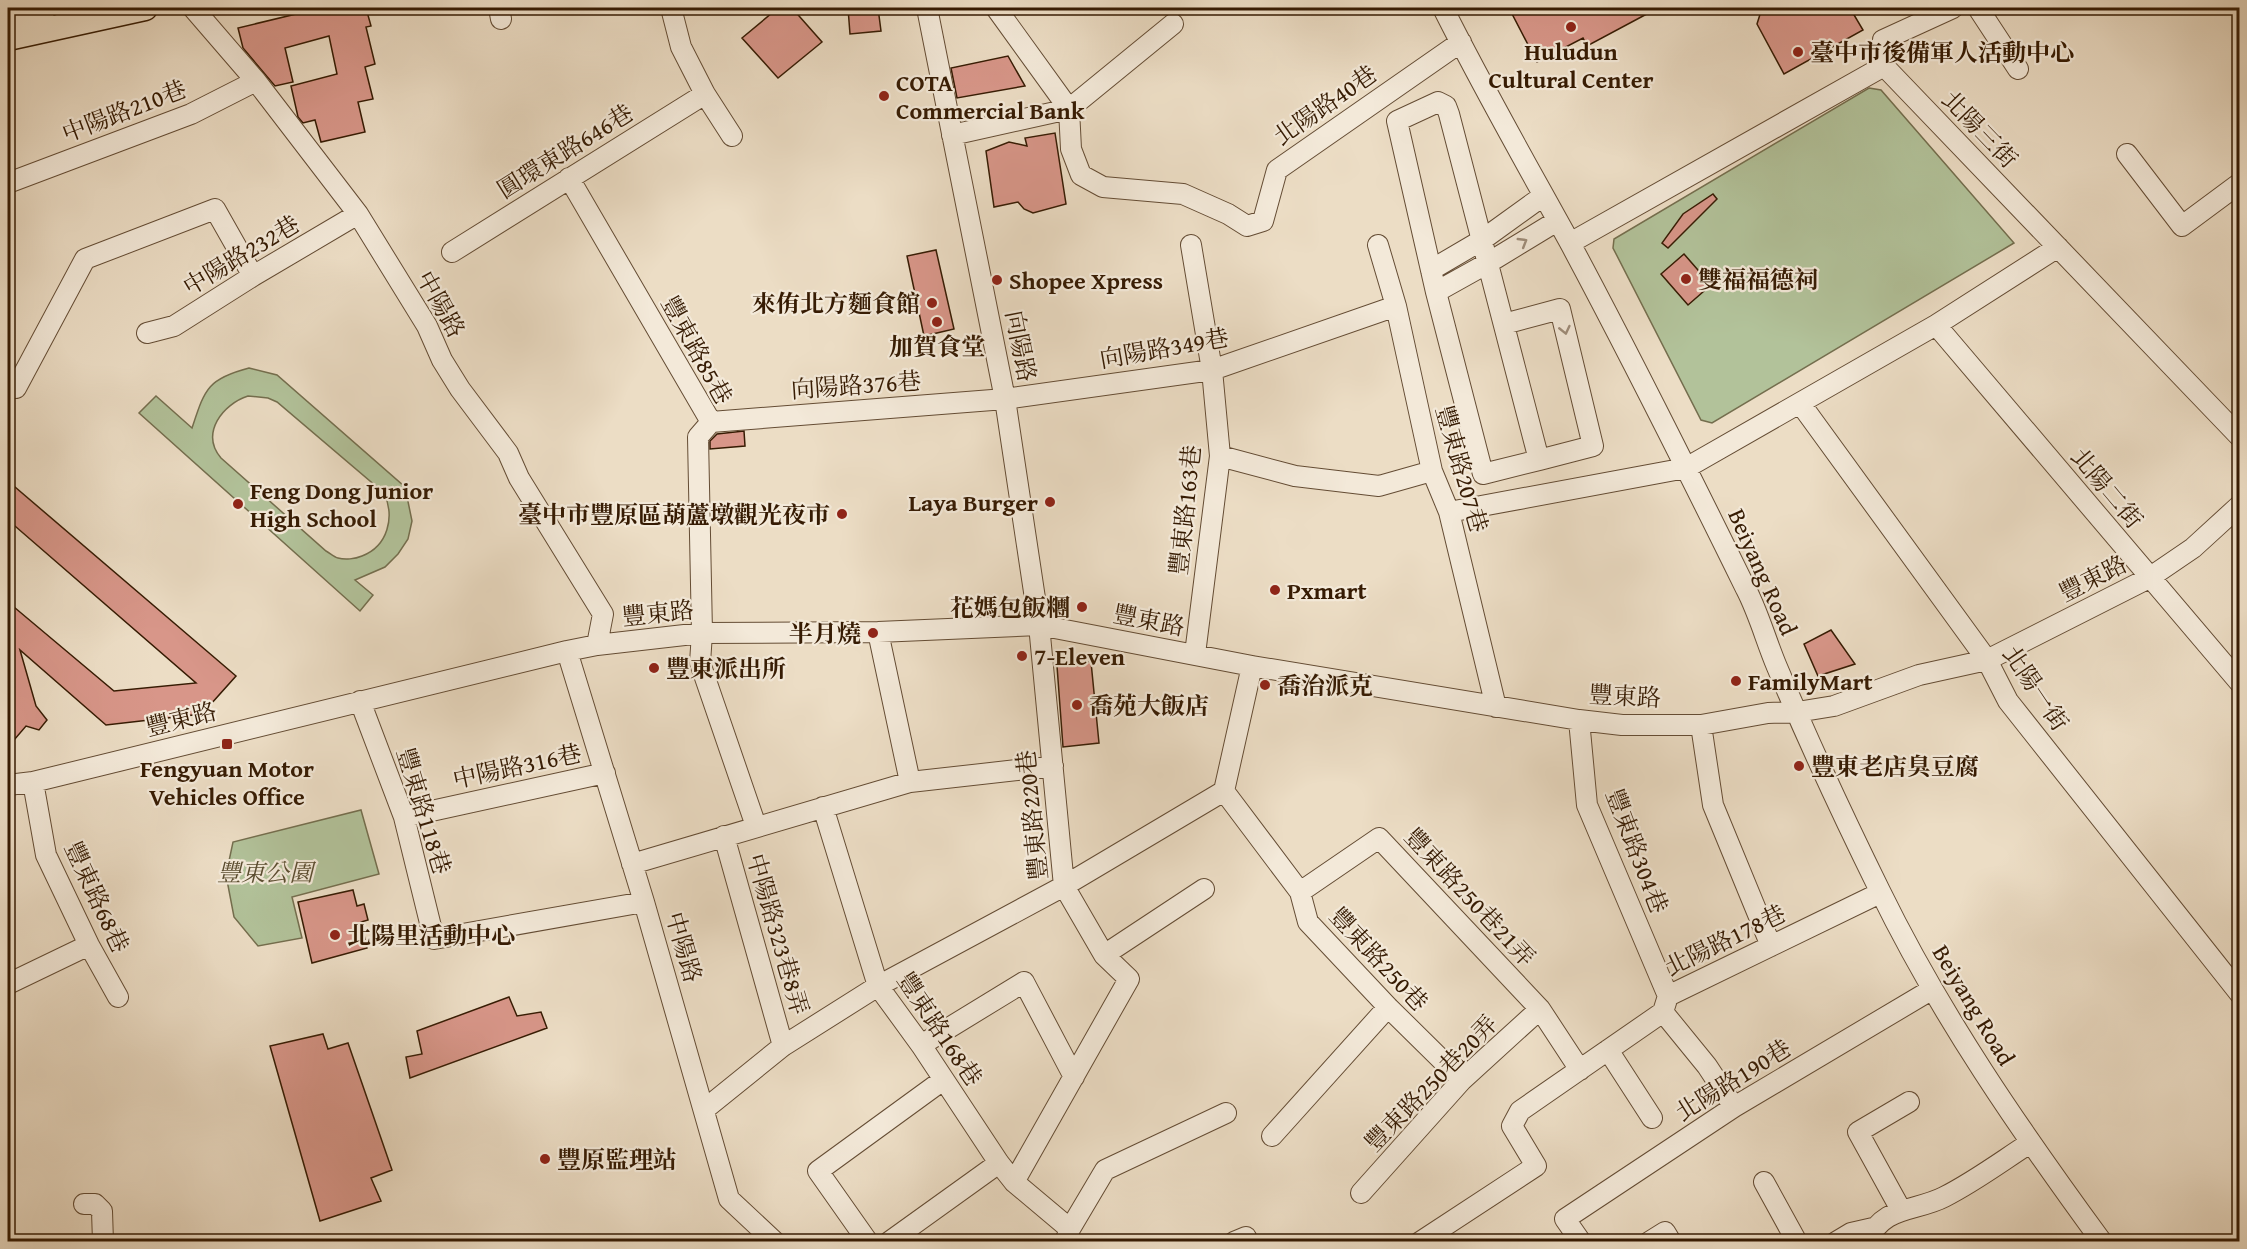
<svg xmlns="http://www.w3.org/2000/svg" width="2247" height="1249" font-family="'Gentium Book Plus','Noto Serif TC',serif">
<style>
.green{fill:#b2c29a;stroke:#746e4e;stroke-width:1.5;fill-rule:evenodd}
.building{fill:#d89689;stroke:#361b03;stroke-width:1.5}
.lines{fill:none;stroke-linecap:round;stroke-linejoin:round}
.minor-casing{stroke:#644c34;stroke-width:22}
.major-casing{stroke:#361b03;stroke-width:27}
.minor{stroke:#f3e9d9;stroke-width:20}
.major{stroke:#ecddc5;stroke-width:24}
.oneway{stroke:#9e8c79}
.poi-dot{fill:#8f2418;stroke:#f3e9d9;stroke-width:2}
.labels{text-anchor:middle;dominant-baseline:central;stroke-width:4.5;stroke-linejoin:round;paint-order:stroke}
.poi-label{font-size:24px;font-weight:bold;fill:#361b03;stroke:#f3e9d9;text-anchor:start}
.street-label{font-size:24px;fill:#361b03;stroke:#f3e9d9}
.park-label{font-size:24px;font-style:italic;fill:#5b4d30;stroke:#f3e9d9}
</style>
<rect width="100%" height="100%" fill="#ecddc5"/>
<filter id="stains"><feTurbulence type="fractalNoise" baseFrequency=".00333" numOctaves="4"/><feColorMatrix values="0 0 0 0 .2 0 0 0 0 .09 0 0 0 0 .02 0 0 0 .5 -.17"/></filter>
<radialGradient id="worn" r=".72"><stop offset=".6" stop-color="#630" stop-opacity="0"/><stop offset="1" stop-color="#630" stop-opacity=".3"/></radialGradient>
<path class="green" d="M1869,88L1881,90L2014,243L1712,423L1701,420L1613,248L1614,239Z
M249,368L277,375L405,487L412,521L408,539L398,554L385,567L355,580L373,595L360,611L139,413L156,396L192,428C205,389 207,379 249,368ZM248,396L268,398L277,402L384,493C395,517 388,546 362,556C355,559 345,560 338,558C334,557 330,553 326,551L221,458C200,433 223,404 248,396Z
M361,810L379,874L292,897L302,938L258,946L234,917L226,875L233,842Z"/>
<path class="building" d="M321,8H366L371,26L366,27L375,64L365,67L373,99L358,102L365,132L321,142L315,120L303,123L298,117L291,86L337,74L329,36L285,48L293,82L275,86L243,48L238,28Z
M778,8H792L822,42L778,78L742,38Z
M848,8H878L881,31L850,34Z
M1509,8H1658L1587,46L1583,38L1537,62Z
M1762,8H1850L1863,30L1784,74L1757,24Z
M1008,56L1025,86L957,98L951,68Z
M1055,133L1066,204L1033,213L1024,209L1018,202L994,207L986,151L1009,142L1027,146L1025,138Z
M1713,194L1717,199L1668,248L1662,243L1683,214Z
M936,250L954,329L924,336L907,256Z
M1684,254L1711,285L1688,305L1661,274Z
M744,431L745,446L710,449V441L717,434Z
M8,481L236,676L202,714L106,725L20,650L36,706L47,720L39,730L26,726L8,747V602L114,691L196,683L8,520Z
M1831,630L1855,664L1818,676L1804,644Z
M1070,660L1091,662L1099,743L1063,747L1057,666Z
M353,890L357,906L364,904L368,920L361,922L367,948L312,963L298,902Z
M509,997L517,1016L541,1012L547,1028L410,1078L406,1057L422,1054L417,1031Z
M323,1034L328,1049L348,1043L392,1170L371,1178L381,1201L320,1221L270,1046Z"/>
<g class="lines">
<defs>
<path id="minor" d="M193,8L256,81L358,214L427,326L442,360L460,389L508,453L519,478L603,614L597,645
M499,8L501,19
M671,8L681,47L705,94L732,136
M927,8L1005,399L1039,625L1064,886L1104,955L1129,979L1014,1182
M996,8L1069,109L1071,149L1081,175L1103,187L1183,194L1228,214L1247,226L1263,221L1277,170L1461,42
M1443,8C1483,88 1527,165 1570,243C1631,357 1689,473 1746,589C1759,614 1766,641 1777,667C1809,743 1844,818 1880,891C1941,1016 2020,1130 2102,1242
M1978,8L2018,69
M1884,66L1883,40L1953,8
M1438,102L1446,106L1449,114L1539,460L1483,474L1436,292L1397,121Z
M952,135L1069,109L1173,24
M2127,154L2182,226L2240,183
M569,178L711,422
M8,183L191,114L256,81
M1570,243L1884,66L2240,437
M1191,245L1212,370L1220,456L1195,654
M1378,245L1396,306L1432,471L1449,512L1496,707
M452,252L705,94
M1431,270L1482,240L1543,196
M1436,292L1488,263L1557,221
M1504,324L1560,309L1593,446L1539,460
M1936,325L2240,683
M147,333L174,326L253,276L358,214
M16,388L85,259L215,209L253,276
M1800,403L1987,660L2008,701L2240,994
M711,422L1005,399L1212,370L1396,306
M711,422L698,437L702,633L700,663L756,826
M1220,456L1295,476L1379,486L1432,471
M1449,512L1686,468L1936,325L2058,247
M878,632L910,782
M567,651L644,902L729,1199L775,1242
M1252,666L1224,791L1300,892L1308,922L1388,1007L1462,1080
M360,701L404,817L434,939L644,902
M1579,720L1587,805L1668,996
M1701,725L1713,805L1771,946
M33,782L46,855L89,945L118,997
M8,785L33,782L567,651L597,645L702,633L878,632L1039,625L1252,666L1579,720L1622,725H1701L1768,713L1797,712L1834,706L1919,675L1987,660L2149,578L2193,548L2240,505
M823,807L878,986L921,1045L999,1163L1014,1182L1070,1229
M404,817L605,773
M724,836L783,1046
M632,864L910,782L1053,766
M1300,892L1379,838L1540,1009L1580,1070
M1104,955L1204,889
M8,984L89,945
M1663,1012L1707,1066L1734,1107
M921,1045L1024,982L1074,1077
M1608,1050L1652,1118
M705,1109L783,1046L878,986L1064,886L1224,791
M1272,1136L1388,1007
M1764,1182L1797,1242
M1361,1193L1462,1080L1540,1009
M84,1204H95L102,1211L103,1242
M1901,1210L1858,1132L1909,1102
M1066,1239L1070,1229L1105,1170L1226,1113
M868,1242L818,1171L943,1080
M889,1242L999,1163
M1234,1242L1246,1237
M1420,1242L1536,1166L1512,1126L1520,1111L1663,1012L1668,996L1880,893
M1581,1242L1565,1219L1734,1107L1931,990
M1649,1242L1665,1232L1671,1242
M1836,1242L1851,1233L1873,1228
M1867,1242C1883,1205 1915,1212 1944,1197C1974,1182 2002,1161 2030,1143"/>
<path id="major" d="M8,16L44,8
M8,38L145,8"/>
</defs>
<use href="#minor" class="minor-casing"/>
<use href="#major" class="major-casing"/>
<use href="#minor" class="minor"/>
<use href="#major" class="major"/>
</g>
<defs><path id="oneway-chevron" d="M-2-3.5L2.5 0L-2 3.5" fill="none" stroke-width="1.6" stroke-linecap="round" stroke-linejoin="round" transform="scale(1.5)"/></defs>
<g class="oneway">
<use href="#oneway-chevron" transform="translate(1523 242) rotate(-31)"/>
<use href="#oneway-chevron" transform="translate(1565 330) rotate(77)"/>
</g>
<g class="poi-dot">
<circle cx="1571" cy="27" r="6"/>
<circle cx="1798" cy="52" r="6"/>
<circle cx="884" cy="96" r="6"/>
<circle cx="1686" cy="279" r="6"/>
<circle cx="997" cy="280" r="6"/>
<circle cx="932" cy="303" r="6"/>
<circle cx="937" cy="322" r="6"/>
<circle cx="1050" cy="502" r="6"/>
<circle cx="238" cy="504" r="6"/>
<circle cx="842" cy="514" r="6"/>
<circle cx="1275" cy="590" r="6"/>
<circle cx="1082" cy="607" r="6"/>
<circle cx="873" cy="633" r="6"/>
<circle cx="1022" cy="656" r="6"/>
<circle cx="654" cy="668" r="6"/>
<circle cx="1736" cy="681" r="6"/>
<circle cx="1265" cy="685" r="6"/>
<circle cx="1077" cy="705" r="6"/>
<rect x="221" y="738" width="12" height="12" rx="3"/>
<circle cx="1799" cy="766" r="6"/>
<circle cx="335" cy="935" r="6"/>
<circle cx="545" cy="1159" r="6"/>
</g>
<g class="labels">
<g class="poi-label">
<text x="1571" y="51" text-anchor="middle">Huludun<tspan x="1571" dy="28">Cultural Center</tspan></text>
<text x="1810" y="52">臺中市後備軍人活動中心</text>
<text x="896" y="82">COTA<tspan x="896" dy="28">Commercial Bank</tspan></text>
<text x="1698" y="279">雙福福德祠</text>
<text x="1009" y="280">Shopee Xpress</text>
<text x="920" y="303" text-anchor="end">來侑北方麵食館</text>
<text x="937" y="346" text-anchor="middle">加賀食堂</text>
<text x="250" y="490">Feng Dong Junior<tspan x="250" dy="28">High School</tspan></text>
<text x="1038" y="502" text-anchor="end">Laya Burger</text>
<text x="830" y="514" text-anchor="end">臺中市豐原區葫蘆墩觀光夜市</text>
<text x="1287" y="590">Pxmart</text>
<text x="1070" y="607" text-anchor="end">花媽包飯糰</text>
<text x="861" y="633" text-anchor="end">半月燒</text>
<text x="1034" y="656">7-Eleven</text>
<text x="666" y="668">豐東派出所</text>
<text x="1748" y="681">FamilyMart</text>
<text x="1277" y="685">喬治派克</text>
<text x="1089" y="705">喬苑大飯店</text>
<text x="1811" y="766">豐東老店臭豆腐</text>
<text x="227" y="768" text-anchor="middle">Fengyuan Motor<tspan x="227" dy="28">Vehicles Office</tspan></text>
<text x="347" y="935">北陽里活動中心</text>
<text x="557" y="1159">豐原監理站</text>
</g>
<g class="street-label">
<text transform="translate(1325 105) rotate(-35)">北陽路40巷</text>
<text transform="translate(124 111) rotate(-21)">中陽路210巷</text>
<text transform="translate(1980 129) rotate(46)">北陽三街</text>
<text transform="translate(565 151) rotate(-32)">圓環東路646巷</text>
<text transform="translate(241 255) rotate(-31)">中陽路232巷</text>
<text transform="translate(441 304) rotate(61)">中陽路</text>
<text transform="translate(1021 346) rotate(79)">向陽路</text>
<text transform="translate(1164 348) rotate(-10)">向陽路349巷</text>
<text transform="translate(697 350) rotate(61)">豐東路85巷</text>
<text transform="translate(856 385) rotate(-4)">向陽路376巷</text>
<text transform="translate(1462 469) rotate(74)">豐東路207巷</text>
<text transform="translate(2107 488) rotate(50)">北陽二街</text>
<text transform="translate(1185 510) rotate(-84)">豐東路163巷</text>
<text transform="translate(1763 572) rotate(66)">Beiyang Road</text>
<text transform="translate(2093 578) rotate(-27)">豐東路</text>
<text transform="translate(658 613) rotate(-6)">豐東路</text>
<text transform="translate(1149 620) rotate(11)">豐東路</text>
<text transform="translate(2036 688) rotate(56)">北陽一街</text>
<text transform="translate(1625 696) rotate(3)">豐東路</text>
<text transform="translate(181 719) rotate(-14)">豐東路</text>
<text transform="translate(517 766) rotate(-12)">中陽路316巷</text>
<text transform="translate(424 811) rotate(73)">豐東路118巷</text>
<text transform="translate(1032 815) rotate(-96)">豐東路220巷</text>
<text transform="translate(1637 851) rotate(69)">豐東路304巷</text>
<text transform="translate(97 897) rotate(65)">豐東路68巷</text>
<text transform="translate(1470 897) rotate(47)">豐東路250巷21弄</text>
<text transform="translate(778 934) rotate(74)">中陽路323巷8弄</text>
<text transform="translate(1725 940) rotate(-26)">北陽路178巷</text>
<text transform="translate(684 947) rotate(74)">中陽路</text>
<text transform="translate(1379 959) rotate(47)">豐東路250巷</text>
<text transform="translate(1974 1005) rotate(59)">Beiyang Road</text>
<text transform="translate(940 1029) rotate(56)">豐東路168巷</text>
<text transform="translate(1733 1080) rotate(-32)">北陽路190巷</text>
<text transform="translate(1431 1083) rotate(-46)">豐東路250巷20弄</text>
</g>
<g class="park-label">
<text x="265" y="872">豐東公園</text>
</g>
</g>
<rect width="2247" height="1249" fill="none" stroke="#ecddc5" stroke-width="30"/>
<rect x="9" y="9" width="2229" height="1231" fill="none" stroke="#361b03" stroke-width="3"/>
<rect x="15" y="15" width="2217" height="1219" fill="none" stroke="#361b03" stroke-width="1.5"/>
<rect width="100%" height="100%" filter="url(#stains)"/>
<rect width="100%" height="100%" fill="url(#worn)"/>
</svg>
